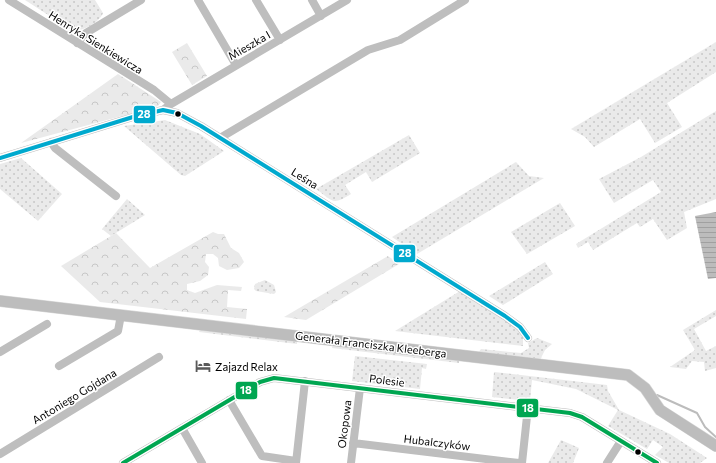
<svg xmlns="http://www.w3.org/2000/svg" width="716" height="463" font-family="Commissioner,sans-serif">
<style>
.green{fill:url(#green-dots)}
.forest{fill:url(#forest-crowns)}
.water{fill:url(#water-rules)}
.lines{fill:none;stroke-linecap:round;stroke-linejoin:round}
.stream{stroke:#bcbcbc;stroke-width:2}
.major-casing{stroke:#dbdbdb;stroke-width:12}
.minor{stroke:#bebebe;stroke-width:8}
.major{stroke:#bdbdbd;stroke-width:11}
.bus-1-casing{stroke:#fff;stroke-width:7}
.bus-2-casing{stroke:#fff;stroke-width:7}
.bus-1{stroke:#00a651;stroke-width:4}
.bus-2{stroke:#00a9ce;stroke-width:4}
.bus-dot{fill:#000;stroke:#fff;stroke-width:1.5}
.labels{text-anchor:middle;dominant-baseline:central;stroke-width:3;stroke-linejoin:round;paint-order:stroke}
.street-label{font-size:11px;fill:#000;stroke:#fff}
.poi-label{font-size:11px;fill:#000;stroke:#fff;text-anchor:start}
.line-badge{stroke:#fff;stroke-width:1.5}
.badge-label{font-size:11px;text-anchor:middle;font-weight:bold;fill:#fff}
</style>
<defs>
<pattern id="green-dots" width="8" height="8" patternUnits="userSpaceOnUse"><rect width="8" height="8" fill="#eaeaea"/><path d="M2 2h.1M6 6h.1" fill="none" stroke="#c7c7c7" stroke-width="1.8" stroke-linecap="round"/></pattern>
<pattern id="forest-crowns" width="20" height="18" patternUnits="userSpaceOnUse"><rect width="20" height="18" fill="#eaeaea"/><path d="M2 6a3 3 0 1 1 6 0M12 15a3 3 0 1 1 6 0" fill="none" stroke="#c7c7c7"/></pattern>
<pattern id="water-rules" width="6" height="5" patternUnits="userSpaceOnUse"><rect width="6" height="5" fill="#bcbcbc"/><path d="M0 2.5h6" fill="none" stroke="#a0a0a0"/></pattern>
</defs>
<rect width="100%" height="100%" fill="#fff"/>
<path class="green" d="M25,0H95L103,13C100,22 83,31 73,31Z
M716,42V72L667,103L682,127L655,143L640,119L594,147L585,137L571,129Z
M716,111V199L684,212L687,228L667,240L653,219L640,227L637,223L593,250L588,242L578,248L576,244L661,192L653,180L614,203L599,179L641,157Z
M165,120L200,134L224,151L185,176L181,175L124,126Z
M409,135L420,153L372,182L366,172L345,185L351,194C332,206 333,201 316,189Z
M21,158L62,194L38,221L0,189V164Z
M516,162L529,176L544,178L417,254L392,237Z
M127,199L145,215L111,236L102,229Z
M560,203L575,226L527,254L511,232Z
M545,262L553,274L503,305L489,296Z
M265,280L274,285L276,292L274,294L256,291L254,289L255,284Z
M460,291L518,329L523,336V346L395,331Z
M716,310V316L694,329L706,351L716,346V368L705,371L704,362L692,361L686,369L670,367L695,350L683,330Z
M200,330L297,341V344L199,332Z
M537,338L552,344L545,350L540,360L478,353L481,349L521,353L529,348L528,343Z
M333,344L459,360V363L332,348Z
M355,356L427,364L426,369L422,368L420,389L352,381Z
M494,372L607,385L608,391L619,410L670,434L707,458L700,463H669L655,455L663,447L653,440L647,449L608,426L618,410L576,389L532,380L530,401L492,397Z
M561,440L579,448L573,463H548Z"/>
<path class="forest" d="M187,43L207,76L192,85L172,52Z
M118,74L161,102L158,106L152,108L21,143Z
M213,232L218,234H224L231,248L239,253L244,262L239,268L227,270L219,266L218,258L213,254H206L205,262L209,267L208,275L200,281L187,284V290L195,293L217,285L242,287L241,291L228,290L227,307L247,309L246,319L100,302L61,266L116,233L150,268Z
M388,256L399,264L306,320L284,317Z"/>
<path class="water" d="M716,212V278L708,279L695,216Z"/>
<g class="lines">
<path class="stream" d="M657,395L697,413L705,427L716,437"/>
<defs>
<path id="major" d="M0,301L628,375L645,388L660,410L716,446"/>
</defs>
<use href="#major" class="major-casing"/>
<path class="minor" d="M9,0L154,90L171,104
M198,0L236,65
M256,0L280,40
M312,0L321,16
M77,43L86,33L141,0
M163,110L171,104L347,0
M220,138L368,50L400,40L465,0
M51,142L55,148L116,196
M0,158L133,117L163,110L177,113L201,126L505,316L520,327L528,338
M0,352L47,324
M59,366L118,331L121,315
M229,400L262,456L296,461
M182,428L202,463
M353,443L519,463
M0,454L159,357
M123,463L260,382L274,378L570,413L582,417L657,463
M296,463L305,381
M351,463L360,388
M522,463L528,407
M607,463L621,441"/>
<use href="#major" class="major"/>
<defs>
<path id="bus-1" d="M123,463L260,382L274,378L570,413L582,417L657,463"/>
<path id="bus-2" d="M0,158L133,117L163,110L177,113L201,126L505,316L520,327L528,338"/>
</defs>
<use href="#bus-1" class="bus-1-casing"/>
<use href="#bus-2" class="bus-2-casing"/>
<use href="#bus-1" class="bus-1"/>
<use href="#bus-2" class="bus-2"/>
</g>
<defs>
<symbol id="hotel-bare" viewBox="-9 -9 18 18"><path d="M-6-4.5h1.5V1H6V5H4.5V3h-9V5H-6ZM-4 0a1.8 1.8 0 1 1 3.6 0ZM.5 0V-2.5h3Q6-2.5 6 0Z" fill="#595959" stroke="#fff" stroke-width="2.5" paint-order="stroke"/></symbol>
</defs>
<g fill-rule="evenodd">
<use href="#hotel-bare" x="192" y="355" width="22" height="22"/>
</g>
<g class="bus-dot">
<circle cx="178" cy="114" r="3.5"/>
<circle cx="638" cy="452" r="3.5"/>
</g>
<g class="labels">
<g class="street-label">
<text transform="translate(96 42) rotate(32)">Henryka Sienkiewicza</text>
<text transform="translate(249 45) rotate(-30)">Mieszka I</text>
<text transform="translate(305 178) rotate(32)">Leśna</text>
<text transform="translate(371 344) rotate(7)">Generała Franciszka Kleeberga</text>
<text transform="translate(387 380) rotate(7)">Polesie</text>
<text transform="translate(74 396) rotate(-31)">Antoniego Gojdana</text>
<text transform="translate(344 424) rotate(-83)">Okopowa</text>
<text transform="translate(437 442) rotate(7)">Hubalczyków</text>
</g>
<g class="poi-label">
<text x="215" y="366">Zajazd Relax</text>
</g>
</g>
<g class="line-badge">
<rect x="133" y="105" width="23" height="19" rx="4" fill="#00a9ce"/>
<rect x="393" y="244" width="23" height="19" rx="4" fill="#00a9ce"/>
<rect x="235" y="381" width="23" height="19" rx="4" fill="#00a651"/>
<rect x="516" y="398" width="23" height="20" rx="4" fill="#00a651"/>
</g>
<g class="badge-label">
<text x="144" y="118">28</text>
<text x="405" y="257">28</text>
<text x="246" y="394">18</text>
<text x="528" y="412">18</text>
</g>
</svg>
